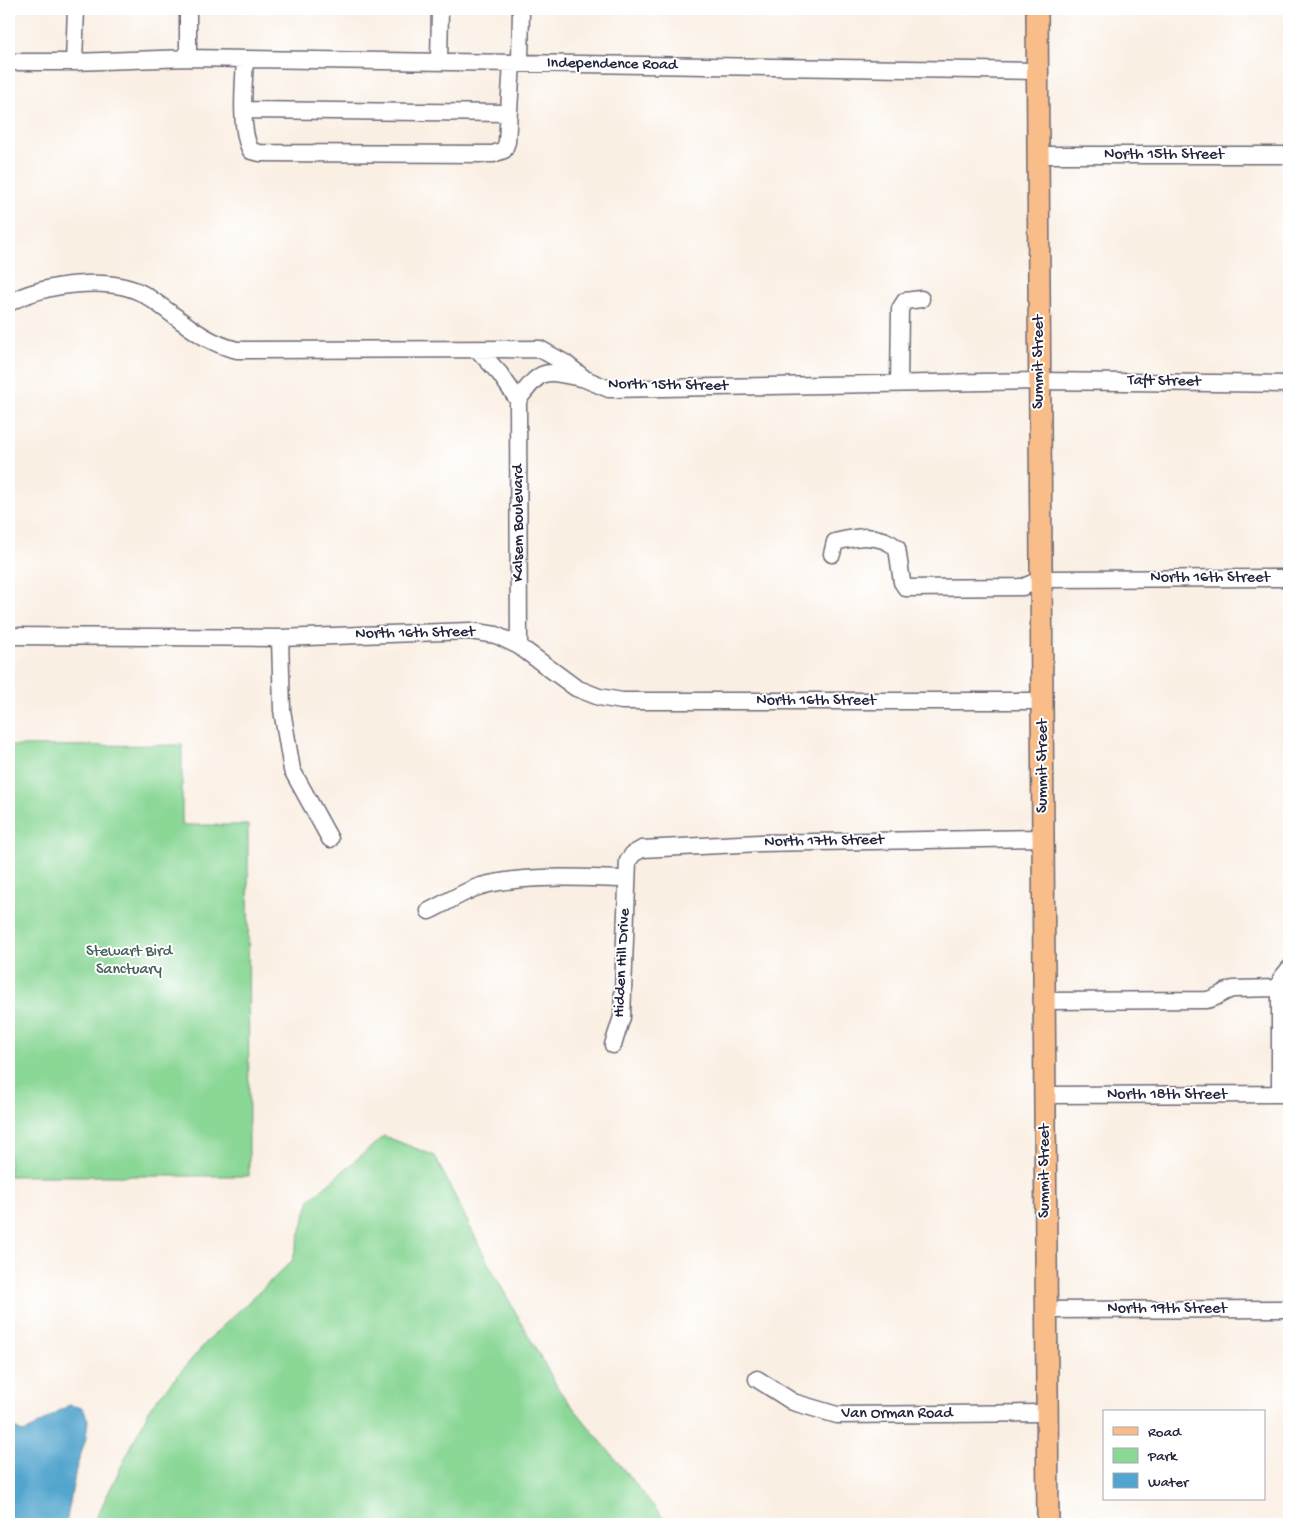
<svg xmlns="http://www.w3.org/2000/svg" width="1298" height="1533" font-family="'Gochi Hand',sans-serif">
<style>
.green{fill:#8ad796;stroke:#567c68}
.water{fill:#52a5ce;stroke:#3a6484}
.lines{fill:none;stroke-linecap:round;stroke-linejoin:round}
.minor-casing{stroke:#6e6a76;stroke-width:19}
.major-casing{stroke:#6e6a76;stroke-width:24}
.minor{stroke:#fff;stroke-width:16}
.major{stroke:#f8bd89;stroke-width:21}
.labels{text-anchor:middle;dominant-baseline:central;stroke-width:4;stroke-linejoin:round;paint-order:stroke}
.street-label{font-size:16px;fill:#22223b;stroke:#fff}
.park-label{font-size:16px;fill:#46615b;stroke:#fff}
</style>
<rect width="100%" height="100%" fill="#fff"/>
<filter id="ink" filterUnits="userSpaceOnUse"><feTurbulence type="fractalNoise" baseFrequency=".02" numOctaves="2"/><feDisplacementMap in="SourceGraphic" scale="10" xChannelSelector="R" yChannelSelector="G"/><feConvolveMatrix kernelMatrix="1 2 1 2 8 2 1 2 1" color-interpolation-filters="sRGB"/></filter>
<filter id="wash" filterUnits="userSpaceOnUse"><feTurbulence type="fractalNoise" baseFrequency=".0096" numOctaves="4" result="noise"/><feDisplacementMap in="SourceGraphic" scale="20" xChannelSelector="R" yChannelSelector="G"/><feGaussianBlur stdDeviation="1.12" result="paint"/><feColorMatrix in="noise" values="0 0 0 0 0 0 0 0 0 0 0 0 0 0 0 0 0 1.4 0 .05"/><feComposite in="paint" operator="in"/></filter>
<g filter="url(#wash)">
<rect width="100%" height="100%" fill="#faefe3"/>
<path class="green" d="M182,745V825H248L249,1176H9V746Z
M384,1136L435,1156L488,1263L559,1390L668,1524H93L151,1406L210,1338L292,1261L310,1199Z"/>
<path class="water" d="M69,1405L83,1408L88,1420L86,1438L76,1469L66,1524H9V1425L24,1433Z"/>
</g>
<g filter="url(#ink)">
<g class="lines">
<defs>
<path id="minor" d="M188,58V9
M245,59C244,84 239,129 251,151L260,153L493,154L504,150L507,142L512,63
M9,62H74L188,58L1037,71
M74,62L76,9
M439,62L440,9
M520,63L521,9
M244,110L509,113
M1038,155H1289
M9,303C41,284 112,275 145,295C177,315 199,341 237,350L540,349L565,363L585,379L609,389L1039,381L1289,384
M478,350L500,374L518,400L519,646
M899,383L900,309L905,301L921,299
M518,400C542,368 543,370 581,378
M832,554L835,542C857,537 878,532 897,548L902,582L906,588L1023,587L1042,579L1289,578
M9,636L280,638L470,631L496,635L519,646L576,688L599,697L622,701H1043
M280,638L282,710L292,770L330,839
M429,911C446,903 464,891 481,886C526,874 581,878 626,879
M1045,1001L1206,1000C1216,999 1223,991 1233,989L1280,988
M613,1045L622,1017L628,861L633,854L642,849L760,843L1043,838
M1280,1094V985L1281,979L1289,969
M1045,1095L1289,1094
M1045,1310L1289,1309
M757,1379L793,1402L837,1415L1046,1413"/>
<path id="major" d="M1037,9L1048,1524"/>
</defs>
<use href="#minor" class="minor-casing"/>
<use href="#major" class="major-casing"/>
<use href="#minor" class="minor"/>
<use href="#major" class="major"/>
</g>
</g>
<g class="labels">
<g class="street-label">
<text transform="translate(612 65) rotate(1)">Independence Road</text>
<text x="1164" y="155">North 15th Street</text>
<text transform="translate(1039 362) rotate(-90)">Summit Street</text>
<text transform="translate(1164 382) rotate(1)">Taft Street</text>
<text transform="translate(668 386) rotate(1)">North 15th Street</text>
<text transform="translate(519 523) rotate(-90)">Kalsem Boulevard</text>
<text x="1210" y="578">North 16th Street</text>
<text transform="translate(415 634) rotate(-1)">North 16th Street</text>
<text x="816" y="701">North 16th Street</text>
<text transform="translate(1043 766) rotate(-90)">Summit Street</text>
<text transform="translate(824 842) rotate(-1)">North 17th Street</text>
<text transform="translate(623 963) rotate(-87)">Hidden Hill Drive</text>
<text x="1167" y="1095">North 18th Street</text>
<text transform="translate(1045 1171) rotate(-90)">Summit Street</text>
<text x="1167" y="1309">North 19th Street</text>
<text x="897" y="1414">Van Orman Road</text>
</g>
<g class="park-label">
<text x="129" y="952">Stewart Bird<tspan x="129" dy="18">Sanctuary</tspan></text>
</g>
</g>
<rect width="1298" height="1533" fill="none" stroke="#fff" stroke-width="30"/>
<rect x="1103" y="1410" width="162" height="90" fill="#ffffff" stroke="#a7a7b1"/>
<rect x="1113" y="1427" width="25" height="8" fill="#f8bd89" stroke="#a7a7b1"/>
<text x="1148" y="1436" font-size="15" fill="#22223b">Road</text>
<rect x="1113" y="1448" width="25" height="15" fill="#8ad796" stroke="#a7a7b1"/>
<text x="1148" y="1460" font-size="15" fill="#22223b">Park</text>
<rect x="1113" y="1473" width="25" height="15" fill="#52a5ce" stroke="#a7a7b1"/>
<text x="1148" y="1486" font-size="15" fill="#22223b">Water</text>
</svg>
